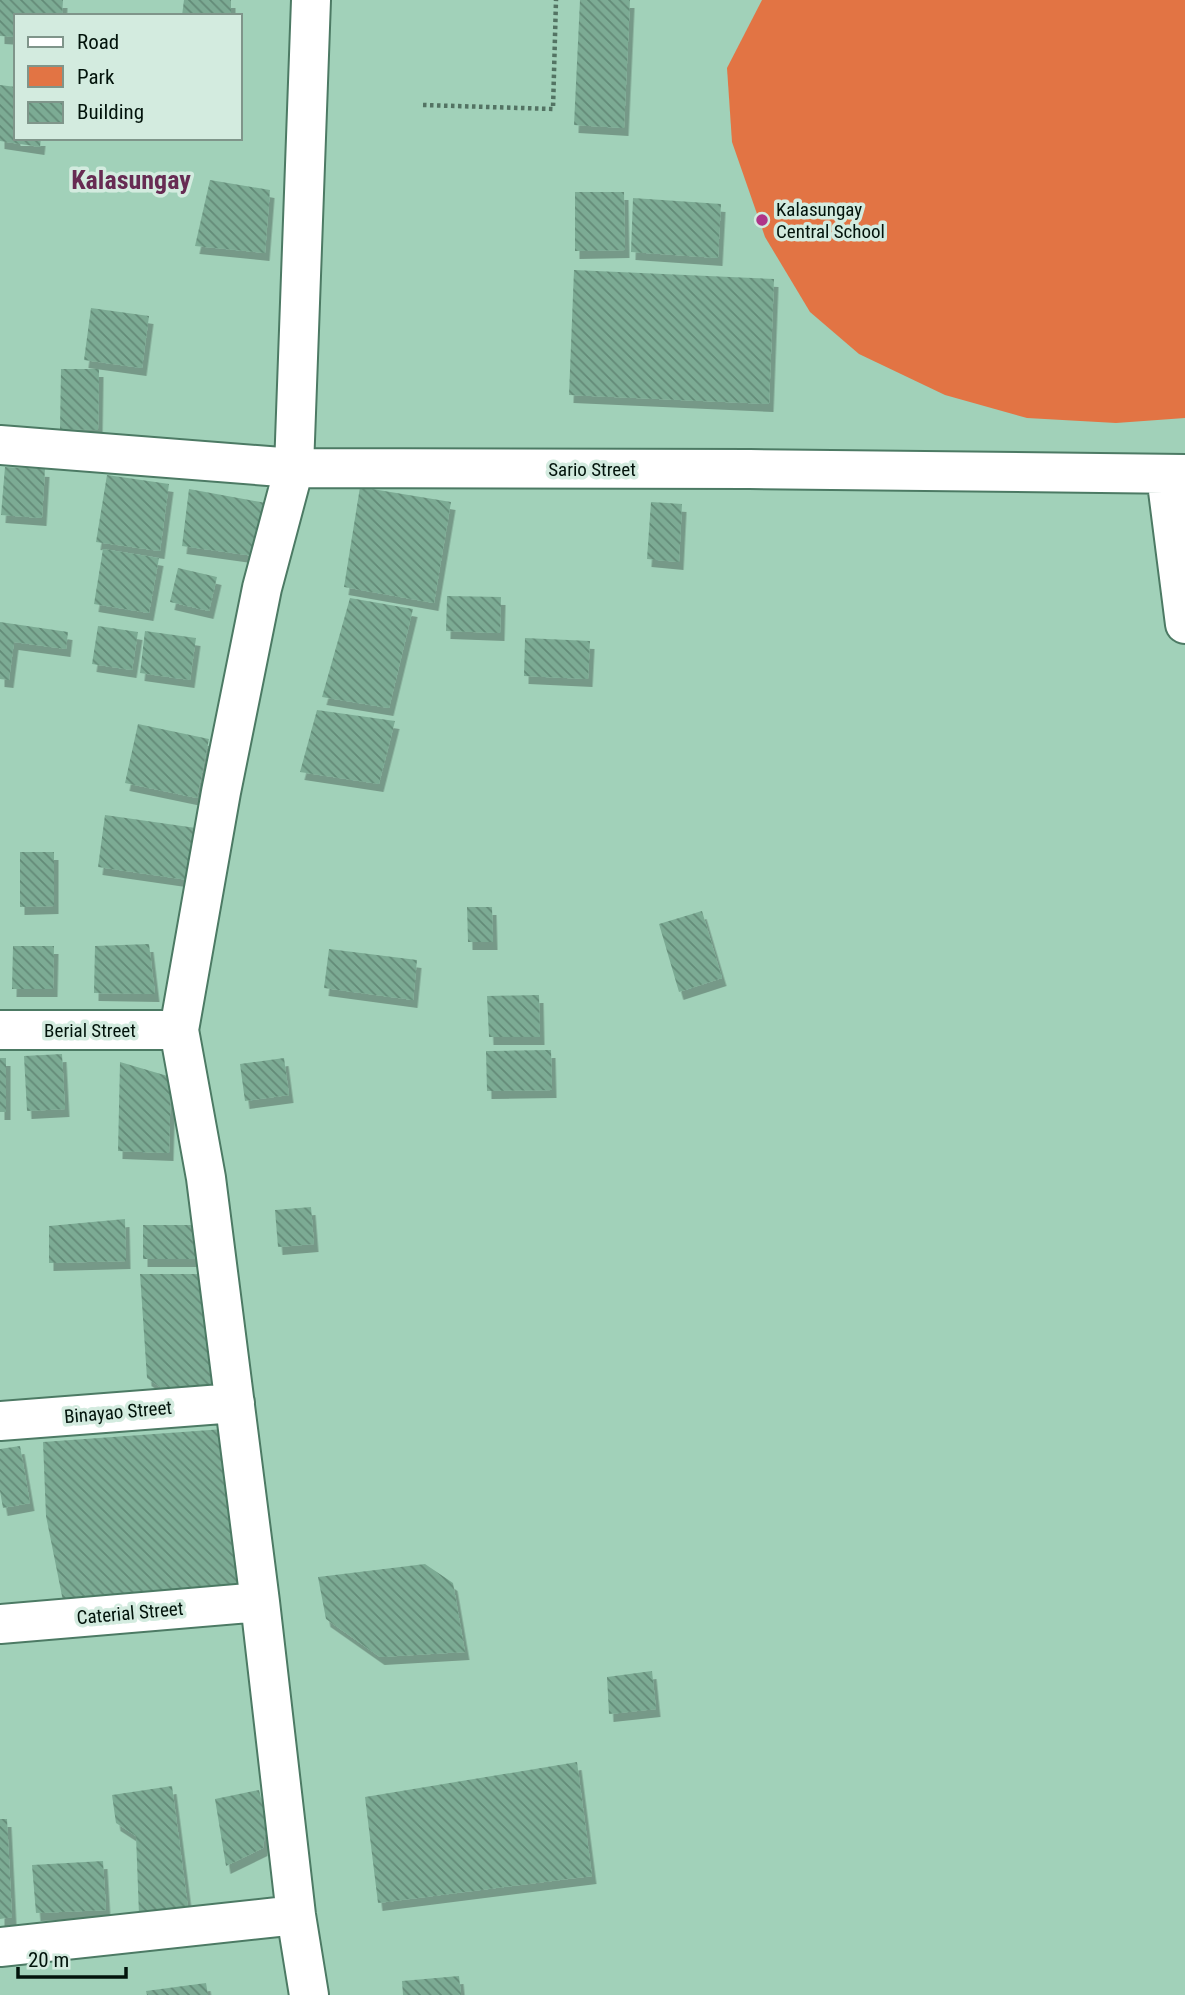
<svg xmlns="http://www.w3.org/2000/svg" width="1185" height="1995" font-family="'Roboto Condensed',sans-serif">
<style>
.park{fill:#e27444}
.building{fill:url(#building-back-hatch);filter:url(#shadow)}
.lines{fill:none;stroke-linecap:round;stroke-linejoin:round}
.street-casing{stroke:#4c7a64;stroke-width:42}
.path{stroke:#537363;stroke-width:4.5;stroke-dasharray:3.5 3.5;stroke-linecap:butt}
.street{stroke:#fff;stroke-width:38}
.poi-dot{fill:#af3589;stroke:#d3ebdf;stroke-width:2.5}
.labels{text-anchor:middle;dominant-baseline:central;stroke-width:7;stroke-linejoin:round;paint-order:stroke}
.poi-label{font-size:19px;fill:#02130b;stroke:#d3ebdf;text-anchor:start}
.street-label{font-size:19px;fill:#02130b;stroke:#d3ebdf}
.district-label{font-size:26px;font-weight:bold;fill:#672b53;stroke:#d3ebdf}
</style>
<defs>
<pattern id="building-back-hatch" width="6" height="6" patternUnits="userSpaceOnUse" patternTransform="scale(1.75)"><rect width="6" height="6" fill="#7cab94"/><path d="M-1 5l2 2M0 0l6 6M5-1l2 2" fill="none" stroke="#638a77"/></pattern>
<filter id="shadow"><feDropShadow dx="4.5" dy="8" stdDeviation="0" flood-color="#0004"/></filter>
</defs>
<rect width="100%" height="100%" fill="#a1d1b9"/>
<path class="park" d="M762,0H1185V418L1116,423L1027,418L945,395L859,354L810,312L765,237L732,142L727,68Z"/>
<path class="building" d="M0,0H63L62,16H16V37L0,36Z
M184,0H231V16H182Z
M580,0H630L624,128L574,125Z
M0,85L16,87V138H41L40,147L0,141Z
M210,180L270,190L265,253L195,246Z
M575,192H624L625,250L575,251Z
M633,198L721,204L718,258L631,252Z
M574,270L774,279L769,404L569,395Z
M91,308L149,316L142,368L84,360Z
M61,369H99L98,430L60,429Z
M5,467L45,469L42,518L1,515Z
M107,475L169,484L160,551L96,542Z
M360,487L451,502L434,603L344,587Z
M189,489L266,503L254,556L182,546Z
M651,502L682,504L679,562L647,559Z
M103,549L159,558L149,613L94,604Z
M178,568L217,577L209,611L170,602Z
M447,596L501,597L500,633L446,631Z
M350,598L413,609L389,708L322,697Z
M0,622L68,632L66,649L14,642L9,680L0,679Z
M98,626L138,632L132,670L92,664Z
M145,631L196,638L190,680L140,673Z
M525,638L590,641L588,679L524,676Z
M317,710L395,721L379,784L300,772Z
M138,724L209,739L197,798L125,783Z
M105,815L196,828L188,880L98,867Z
M20,852H54V906L20,907Z
M467,907H492L493,942H468Z
M702,911L722,978L679,992L659,924Z
M149,944L155,994L94,993L95,946Z
M13,946H54L53,989H12Z
M329,949L417,960L413,1000L324,988Z
M539,995L540,1037H489L487,996Z
M551,1050L552,1090L487,1091L486,1051Z
M62,1054L65,1109L27,1111L24,1056Z
M0,1058H6V1112H0Z
M284,1058L289,1095L245,1101L240,1064Z
M120,1062L171,1077L169,1153L118,1151Z
M311,1207L314,1244L278,1247L275,1210Z
M125,1219L126,1261L49,1263V1226Z
M143,1225H195V1259H143Z
M140,1274H219L227,1389L176,1398L147,1378Z
M238,1428L251,1584L64,1606L46,1516L43,1442Z
M20,1446L30,1503L3,1508L0,1491V1449Z
M425,1564L453,1583L465,1652L380,1657L326,1619L318,1577Z
M652,1671L656,1709L609,1714L607,1677Z
M577,1762L592,1876L378,1903L365,1797Z
M172,1786L188,1908L139,1915L136,1836L116,1823L112,1795Z
M259,1790L267,1822L263,1848L226,1866L215,1799Z
M0,1819H7L12,1917L0,1919Z
M103,1861L106,1910L36,1913L32,1865Z
M459,1976L461,1995H403L402,1981Z
M206,1983L208,1995H147L146,1991Z"/>
<g class="lines">
<defs>
<path id="street" d="M0,445L294,468L750,469L1185,474
M1166,475L1185,624
M0,1030H179
M0,1421L235,1403
M0,1624L260,1602
M0,1947L296,1915
M309,1995L296,1915L260,1602L206,1178L179,1030L221,792L262,588L294,468L311,0"/>
</defs>
<use href="#street" class="street-casing"/>
<path class="path" d="M423,105L553,109L556,0"/>
<use href="#street" class="street"/>
</g>
<circle class="poi-dot" cx="762" cy="220" r="7"/>
<g class="labels">
<g class="poi-label">
<text x="776" y="209">Kalasungay<tspan x="776" dy="22">Central School</tspan></text>
</g>
<g class="street-label">
<text x="592" y="469">Sario Street</text>
<text x="90" y="1030">Berial Street</text>
<text transform="translate(118 1412) rotate(-5)">Binayao Street</text>
<text transform="translate(130 1613) rotate(-5)">Caterial Street</text>
</g>
<g class="district-label">
<text x="131" y="180">Kalasungay</text>
</g>
</g>
<rect x="14" y="14" width="228" height="126" fill="#d3ebdf" stroke="#7f958a" stroke-width="2"/>
<rect x="28" y="37" width="35" height="10" fill="#ffffff" stroke="#7f958a" stroke-width="2"/>
<text x="77" y="49" font-size="21" fill="#02130b">Road</text>
<rect x="28" y="66" width="35" height="21" fill="#e27444" stroke="#7f958a" stroke-width="2"/>
<text x="77" y="84" font-size="21" fill="#02130b">Park</text>
<rect x="28" y="102" width="35" height="21" fill="url(#building-back-hatch)" stroke="#7f958a" stroke-width="2"/>
<text x="77" y="119" font-size="21" fill="#02130b">Building</text>
<path d="M18 1967v10h108v-10" fill="none" stroke="#02130b" stroke-width="3.5"/>
<text x="28" y="1967" font-size="21" fill="#02130b" stroke="#d3ebdf" stroke-width="5" paint-order="stroke">20 m</text>
</svg>
